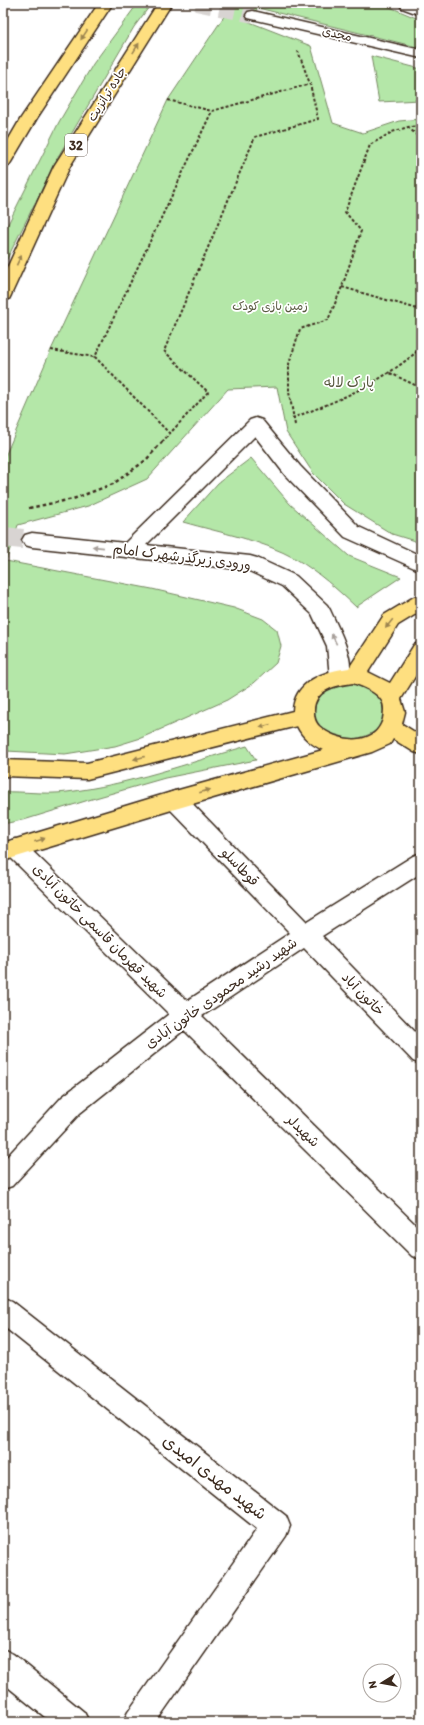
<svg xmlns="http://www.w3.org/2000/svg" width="424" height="1725" font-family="Itim,'Playpen Sans Arabic',sans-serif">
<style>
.green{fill:#b4e7a8;stroke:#788863}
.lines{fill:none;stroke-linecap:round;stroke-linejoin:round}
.minor-tunnel-far1{stroke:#d8d4d2;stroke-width:16;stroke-dasharray:16 8;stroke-linecap:butt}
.minor-tunnel{stroke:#d8d4d2;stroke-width:20;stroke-dasharray:20 10;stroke-linecap:butt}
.minor-casing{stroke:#3b2a1e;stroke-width:3}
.major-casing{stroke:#3b2a1e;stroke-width:3}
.path-far1{stroke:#3b2a1e;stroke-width:2;stroke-dasharray:3 2;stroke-linecap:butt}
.path{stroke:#3b2a1e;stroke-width:2.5;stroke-dasharray:3.5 3;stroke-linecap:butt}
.minor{fill:#fff;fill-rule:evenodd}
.major{fill:#fedf80;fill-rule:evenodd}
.oneway{fill:#9c844f}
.oneway2{fill:#a79f9a}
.labels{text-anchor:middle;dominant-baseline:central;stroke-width:3.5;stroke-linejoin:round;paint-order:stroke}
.far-street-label{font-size:12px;fill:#3b2a1e;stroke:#fff}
.far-park-label{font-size:12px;fill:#595940;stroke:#fff}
.shield{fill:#fff;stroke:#766a62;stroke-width:1}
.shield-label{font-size:13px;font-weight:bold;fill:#3b2a1e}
.park-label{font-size:14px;fill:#595940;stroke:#fff}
.street-label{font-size:14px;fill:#3b2a1e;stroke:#fff}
.near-street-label{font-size:17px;fill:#3b2a1e;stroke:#fff}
</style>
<rect width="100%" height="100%" fill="#fff"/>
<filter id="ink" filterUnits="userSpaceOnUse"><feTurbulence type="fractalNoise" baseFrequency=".025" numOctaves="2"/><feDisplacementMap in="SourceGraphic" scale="8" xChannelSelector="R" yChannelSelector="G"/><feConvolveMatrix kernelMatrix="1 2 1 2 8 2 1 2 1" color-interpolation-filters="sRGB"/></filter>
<g filter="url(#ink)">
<path class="green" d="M138,3H152L134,27L59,155L3,267V234L59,122L93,64Z
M233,3H380L421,20V48L258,8L247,21L311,46L333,123L363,133L399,121L421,119V543L392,534L344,504L313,473L286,432L277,387L228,389L147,479L88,506L18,525L6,561L152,589L234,608L263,619L277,630L281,646L276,663L254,683L227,700L141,738L115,746L65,754L6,751L3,749V461L51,350L168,100Z
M371,56L421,69V100L379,102Z
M251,458L290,504L349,556L401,577L356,607C338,590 318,572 296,559C262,540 221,533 183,522L218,483Z
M343,681C350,682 362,682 368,686C371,688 374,692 377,694C406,722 362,747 334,737C327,735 320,727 314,723V695Z
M247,746L256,760L165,778L92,799L27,819L3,824V792C24,791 46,795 67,792C128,785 188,763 247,746Z"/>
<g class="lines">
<path class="minor-tunnel-far1" d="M196,3L253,15"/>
<path class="minor-tunnel" d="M3,537L32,540"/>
<defs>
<path id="minor" d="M401,3H415L421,6V15L402,8L400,5Z
M253,11L421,50V58L248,18L246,15L248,12Z
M256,418L262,420L300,466L359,527L421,556V571L345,537L286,476L255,436L146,545L250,556L257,558L296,576L327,605L330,610C338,628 358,663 347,682L340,685L333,682L330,677L327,646L312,614L282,586L247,570L32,547L25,545L22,540L25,535L32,533L125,543L250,420Z
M175,791L183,794L307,922L413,856L421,853V873L322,936L421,1038V1064L413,1061L304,948L202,1016L421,1230V1259L412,1256L184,1030L80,1113L12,1186L3,1189V1161L62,1097L169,1014L7,854L4,848L7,842L15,839L23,842L187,1001L290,933L167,806L164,800L167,794Z
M3,1297L12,1301L286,1516L290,1526L286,1536L156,1722H123L128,1712L257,1529L3,1326Z
M3,1649L13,1654L84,1712L89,1722H51L3,1683Z"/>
<path id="major" d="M99,3H113L37,118L11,162L9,165L3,167V149L21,118Z
M158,3H172L70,166L11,295L9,299L3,300V277L54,166Z
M421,595V611L398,625L368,672L390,683L414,645L421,642V667L401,699L405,712L402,724L421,736V754L414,752L393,739L390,744L372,752L175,809L3,861V843L175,791L323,750C311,744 303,738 297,726L87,779L3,776V760L87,763L293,711C294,681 325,671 349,668L384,615L414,597ZM353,683C363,687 376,691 382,701C385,706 384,713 383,719C375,748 336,742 319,726C315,722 314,717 314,712C313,690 336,685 353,683Z"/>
</defs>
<use href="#minor" class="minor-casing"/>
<use href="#major" class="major-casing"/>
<path class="path-far1" d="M168,100L212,111
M408,127L421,139
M342,287L421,310
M51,350L94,357
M390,373L421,388
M292,418C339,401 383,382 421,348
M295,425L289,392V364L300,329L328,320L342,287L361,231L345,212L370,145L392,132L408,127L421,126
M170,434L95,357L212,111L310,84
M162,442L208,392L164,351L255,137L318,119L310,84L298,51"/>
<path class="path" d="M29,508L73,499L113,484L146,460L163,441"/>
<use href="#minor" class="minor"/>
<use href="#major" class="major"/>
</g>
<defs><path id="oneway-solid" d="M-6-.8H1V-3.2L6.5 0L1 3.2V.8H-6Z"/></defs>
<g class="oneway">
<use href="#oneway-solid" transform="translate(84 35) rotate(124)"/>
<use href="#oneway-solid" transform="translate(136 48) rotate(-58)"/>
<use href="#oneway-solid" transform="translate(19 260) rotate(-65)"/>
<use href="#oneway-solid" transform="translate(389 624) rotate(129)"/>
<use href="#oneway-solid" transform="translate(265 726) rotate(166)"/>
<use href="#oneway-solid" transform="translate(139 758) rotate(166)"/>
<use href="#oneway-solid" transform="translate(205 791) rotate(-16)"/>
<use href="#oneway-solid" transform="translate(40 840) rotate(-17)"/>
</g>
<g class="oneway2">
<use href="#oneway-solid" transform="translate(98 547) rotate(-174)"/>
<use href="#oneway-solid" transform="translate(334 639) rotate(-116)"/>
</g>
</g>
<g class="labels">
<g class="far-street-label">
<text transform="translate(337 34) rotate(13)">مجدی</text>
<text transform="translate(107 94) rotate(-58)">جاده ترانزیت</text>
</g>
<g class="far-park-label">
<text x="270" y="306">زمین بازی کودک</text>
</g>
<rect class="shield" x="65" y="134" width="22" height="22" rx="3"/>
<g class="shield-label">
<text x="76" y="145">32</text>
</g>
<g class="park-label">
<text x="349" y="382">پارک لاله</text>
</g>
<g class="street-label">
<text transform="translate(182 557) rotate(7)">ورودی زیرگذرشهرک امام</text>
<text transform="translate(240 867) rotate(46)">قوطاسلو</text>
<text transform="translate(100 931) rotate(45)">شهید قهرمان قاسمی خاتون آبادی</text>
<text transform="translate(221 993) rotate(-35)">شهید رشید محمودی خاتون آبادی</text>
<text transform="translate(363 994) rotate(46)">خاتون آباد</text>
<text transform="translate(303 1131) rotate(44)">شهیدلر</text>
</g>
<g class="near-street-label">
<text transform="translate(215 1477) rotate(38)">شهید مهدی امیدی</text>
</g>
</g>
<rect width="424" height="1725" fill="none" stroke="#fff" stroke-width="16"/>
<rect x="8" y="8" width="408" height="1709" fill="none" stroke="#3b2a1e" stroke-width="1.5" filter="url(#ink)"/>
<g transform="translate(382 1683) rotate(259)"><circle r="19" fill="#ffffff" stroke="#b1aaa5"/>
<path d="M0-3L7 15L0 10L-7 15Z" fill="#3b2a1e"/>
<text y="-6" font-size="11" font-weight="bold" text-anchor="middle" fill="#3b2a1e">N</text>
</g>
</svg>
